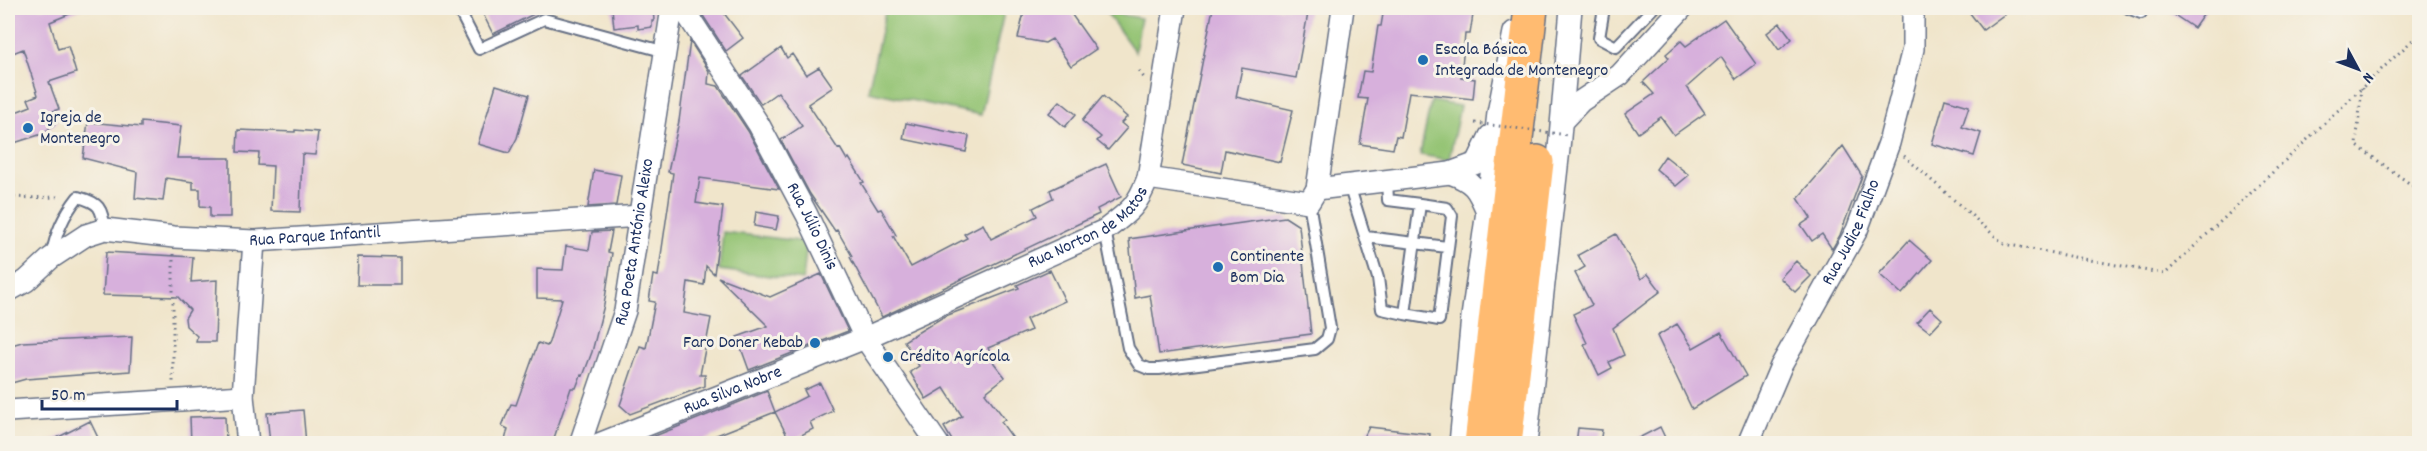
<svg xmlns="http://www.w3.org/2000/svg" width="2427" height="451" font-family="Dekko,sans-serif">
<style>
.green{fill:#93c372;stroke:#577968;stroke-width:1.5}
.building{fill:#d7b0dc}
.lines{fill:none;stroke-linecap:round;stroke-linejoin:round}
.service-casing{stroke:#666f84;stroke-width:14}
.minor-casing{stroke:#666f84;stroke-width:24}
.primary-casing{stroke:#666f84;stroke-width:36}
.path{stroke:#666f84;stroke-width:3;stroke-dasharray:1.5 4.5;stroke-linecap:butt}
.service{stroke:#fff;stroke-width:10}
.minor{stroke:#fff;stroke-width:21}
.primary{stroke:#ffbb71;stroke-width:33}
.path-bridge{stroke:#666f84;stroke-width:3;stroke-dasharray:1.5 4.5;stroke-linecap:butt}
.poi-dot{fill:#1f6fb2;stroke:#f7f3e8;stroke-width:2}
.labels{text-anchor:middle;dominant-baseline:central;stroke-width:6;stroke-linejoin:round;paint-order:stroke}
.poi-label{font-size:18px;fill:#1b2f5e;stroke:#f7f3e8;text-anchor:start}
.street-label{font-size:18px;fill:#1b2f5e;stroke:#f7f3e8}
</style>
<rect width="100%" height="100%" fill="#f7f3e8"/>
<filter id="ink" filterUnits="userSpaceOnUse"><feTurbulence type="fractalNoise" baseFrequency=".0167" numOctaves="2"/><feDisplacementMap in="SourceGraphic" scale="12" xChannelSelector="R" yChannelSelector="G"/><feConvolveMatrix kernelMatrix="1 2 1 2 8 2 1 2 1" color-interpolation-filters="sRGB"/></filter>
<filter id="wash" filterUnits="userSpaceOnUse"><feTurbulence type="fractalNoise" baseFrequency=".008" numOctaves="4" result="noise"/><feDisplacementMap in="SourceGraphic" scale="24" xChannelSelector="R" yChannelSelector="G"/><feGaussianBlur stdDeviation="1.35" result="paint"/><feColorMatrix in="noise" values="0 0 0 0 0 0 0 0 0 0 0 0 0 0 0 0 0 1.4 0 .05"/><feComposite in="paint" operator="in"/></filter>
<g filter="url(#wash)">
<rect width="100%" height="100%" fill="#f0e5cb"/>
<path class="green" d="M886,8H1005L981,115L868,91Z
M1106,12L1141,18L1135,52Z
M1431,101L1460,106L1449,160L1420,155Z
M723,232L807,242L803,280L719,270Z"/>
<g id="blocks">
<path class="building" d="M23,8H84L50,22L58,49L68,46L76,73L49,82L59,109L53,111L57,122L42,134L8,145V115L31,106L28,99L38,95L23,49L8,55V12Z
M480,8H546L493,34Z
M612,8H653L654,21H652V27L638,29V25L614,28Z
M698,8H720L743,38L726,51Z
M1025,8H1067L1096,49L1071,66L1052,39L1045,43L1018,38Z
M1213,8H1309L1296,78L1242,68L1236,97L1293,110L1280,162L1225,150L1221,173L1182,165Z
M1384,8H1474L1470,34H1465L1461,77L1475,79L1473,99L1409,92L1401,137L1396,136L1393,149L1360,144L1368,99L1358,98L1363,71L1371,72L1378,26H1381Z
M1966,8H2013L1983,30Z
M2164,8H2208L2194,28Z
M1724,19L1756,64L1736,79L1721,57L1687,87L1705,113L1674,135L1661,117L1638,133L1625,114L1654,94L1643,82L1669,58L1666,54L1681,41L1686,46Z
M1780,23L1792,39L1779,50L1767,33Z
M690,41L709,71L708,84L718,86L748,131L779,189L700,178L696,203L723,207L714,274L706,266L704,285L688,282L684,313L711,318L700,375H705V386L630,414L620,405L640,346L646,348L655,302L649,301L653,275L658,276L673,173L668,172L679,121Z
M781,48L787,58L792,54L806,75L819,67L833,87L808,104L838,149L840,148L847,160L849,158L864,182L861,183L878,210L881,209L896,235L893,236L911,267L967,238L964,234L983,224L991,239L1037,216L1033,208L1053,198L1050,190L1106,164L1121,197L1097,209L1099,214L882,317L850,257L852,256L837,230L835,231L810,194L781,140L802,126L778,92L761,104L742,76Z
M496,85L529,95L517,138L509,153L478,144Z
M1103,96L1127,117L1121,123L1127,128L1108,150L1097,141L1101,137L1082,121Z
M1945,99L1969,106L1962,127L1981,133L1974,156L1932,144Z
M1060,101L1076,114L1065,127L1049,113Z
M88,122L141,127V122L181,126L177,158H230V217H210V207L200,206V189H193V182L166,178L163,201L135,198L137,172L83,158Z
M906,123L969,136L966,152L903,139Z
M238,130L295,132V130L318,132L315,155L302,154L300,212L271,211L273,166L258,165L259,153L237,152Z
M1843,146L1862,176L1840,235L1832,249L1822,234L1812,241L1801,225L1811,218L1798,198Z
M1665,156L1689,175L1676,186L1656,169Z
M594,170L621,175L616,205L588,207Z
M756,212L779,216L776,230L754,226Z
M1285,217L1299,226L1311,334L1159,354L1150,295L1135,298L1129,239Z
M612,231L608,252L612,253L604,305L592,352L583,376L581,375L576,388H571L552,444H504L508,429L502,426L511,404L516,405L538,343L547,346L549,342L562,299L537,298V269L563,270L566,246L589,250L592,232Z
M1616,234L1641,279L1648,274L1661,291L1613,328L1624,355L1609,362L1612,368L1599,375L1584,344L1587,343L1573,314L1592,305L1575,273L1585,267L1578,255Z
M1909,240L1932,260L1902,294L1879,274Z
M106,252L193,257L191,282L217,280L215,342H196L197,336L186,326L185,318L190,310L178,297L103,295Z
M358,257L400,258V285H357Z
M1796,261L1811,276L1795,292L1780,278Z
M1050,270L1065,301L1026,319L1031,330L988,348L994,363L1005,377L985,393L1005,419L1001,422L1017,444H954L944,427L962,416L944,388L926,399L910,372L919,366L904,341L943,317L1019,288L1017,285Z
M821,274L848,331L749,370L737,337L768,326L718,277L770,297Z
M1930,308L1942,319L1930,332L1917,322Z
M1677,324L1693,348L1721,332L1746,376L1692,409L1657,336Z
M132,337L130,371L26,379L8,384V346L22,342Z
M820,383L833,411L810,422L813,429L790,441L775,412L807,396L804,390Z
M767,391L775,412L694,444H635Z
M303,410L306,444H270L267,413Z
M225,416L226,444H191L190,417Z
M90,421L101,444H45Z
M1369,427L1430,434L1429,444H1368L1365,435Z
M1660,427L1668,444H1627Z
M1578,428L1602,430L1600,444H1576Z"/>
</g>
</g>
<g filter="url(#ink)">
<use href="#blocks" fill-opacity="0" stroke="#666f84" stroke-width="1.5"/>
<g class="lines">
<defs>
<path id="service" d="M458,8L479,49L544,19L666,52
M1604,8L1599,38L1616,47L1653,8
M2128,8L2141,13
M1349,185L1378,278L1382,309L1405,314L1420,204L1388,200L1387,181
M1105,230L1128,348L1139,365L1149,369H1159L1315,349L1327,339L1330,328L1309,202
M1366,237L1447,247
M51,257C56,233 63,216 78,197C100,203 101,207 105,229
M1405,314L1439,320L1452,216L1447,208L1420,204"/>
<g id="minor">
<path id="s1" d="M683,8L759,125L807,215L865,338L938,444"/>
<path d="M1562,121L1581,101L1620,75L1682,8"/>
<path d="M1450,173C1474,182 1477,188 1487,211"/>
<path d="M1148,178L1309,202L1317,189L1450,173L1477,163L1490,136"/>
<path d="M1317,189L1343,8"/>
<path id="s2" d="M8,291L26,281L51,258L86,235L105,229L174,237L254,241L641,216"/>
<path d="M8,411L243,396"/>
<path d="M248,444L243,396L254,241"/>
<path id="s3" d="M580,444L625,311L672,8"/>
<path id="s4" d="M599,444L865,338L1105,230C1129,212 1137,207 1148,178L1175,8"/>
<path d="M1460,444L1472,317L1487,211L1498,113L1514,32"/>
<path d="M1526,444L1559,149L1571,8"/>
<path id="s5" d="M1748,444L1781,366L1857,230L1889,143L1913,49V8"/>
</g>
<path id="primary" d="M1481,444L1531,8
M1505,444L1537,162"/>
</defs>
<use href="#service" class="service-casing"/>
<use href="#minor" class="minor-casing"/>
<use href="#primary" class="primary-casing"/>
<path class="path" d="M1139,71L1145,79
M2362,88L2356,145L2420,191
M1904,156L2004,244L2165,274L2420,33
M8,196C26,199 43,197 61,197
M173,254V383"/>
<use href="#service" class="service"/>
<use href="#minor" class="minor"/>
<use href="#primary" class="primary"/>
<path class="path-bridge" d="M1475,123L1568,135"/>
</g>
</g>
<g class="poi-dot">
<circle cx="1423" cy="60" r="6"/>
<circle cx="28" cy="128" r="6"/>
<circle cx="1218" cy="267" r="6"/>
<circle cx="815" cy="343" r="6"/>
<circle cx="888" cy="357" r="6"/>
</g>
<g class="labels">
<g class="poi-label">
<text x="1435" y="50">Escola Básica<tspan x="1435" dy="21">Integrada de Montenegro</tspan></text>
<text x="40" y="118">Igreja de<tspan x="40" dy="21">Montenegro</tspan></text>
<text x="1230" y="257">Continente<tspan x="1230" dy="21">Bom Dia</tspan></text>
<text x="803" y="343" text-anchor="end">Faro Doner Kebab</text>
<text x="900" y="357">Crédito Agrícola</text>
</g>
<g class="street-label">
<text stroke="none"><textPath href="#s4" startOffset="537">Rua Norton de Matos</textPath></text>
<text stroke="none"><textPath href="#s1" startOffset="254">Rua Júlio Dinis</textPath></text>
<text stroke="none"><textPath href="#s5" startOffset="236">Rua Judice Fialho</textPath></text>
<text stroke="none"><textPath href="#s2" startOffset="327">Rua Parque Infantil</textPath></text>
<text stroke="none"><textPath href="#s3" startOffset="210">Rua Poeta António Aleixo</textPath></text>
<text stroke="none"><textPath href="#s4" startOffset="144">Rua Silva Nobre</textPath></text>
</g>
</g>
<rect width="2427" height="451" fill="none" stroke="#f7f3e8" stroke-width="30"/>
<g transform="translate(2358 69) rotate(131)" stroke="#f7f3e8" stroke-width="4.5" paint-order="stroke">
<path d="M0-4.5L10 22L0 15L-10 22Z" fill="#1b2f5e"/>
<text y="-9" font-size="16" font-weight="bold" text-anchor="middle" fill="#1b2f5e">N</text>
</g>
<path d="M42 400v9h135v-9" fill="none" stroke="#1b2f5e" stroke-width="3"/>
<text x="51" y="400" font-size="18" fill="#1b2f5e" stroke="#f7f3e8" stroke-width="4.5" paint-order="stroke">50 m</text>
</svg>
